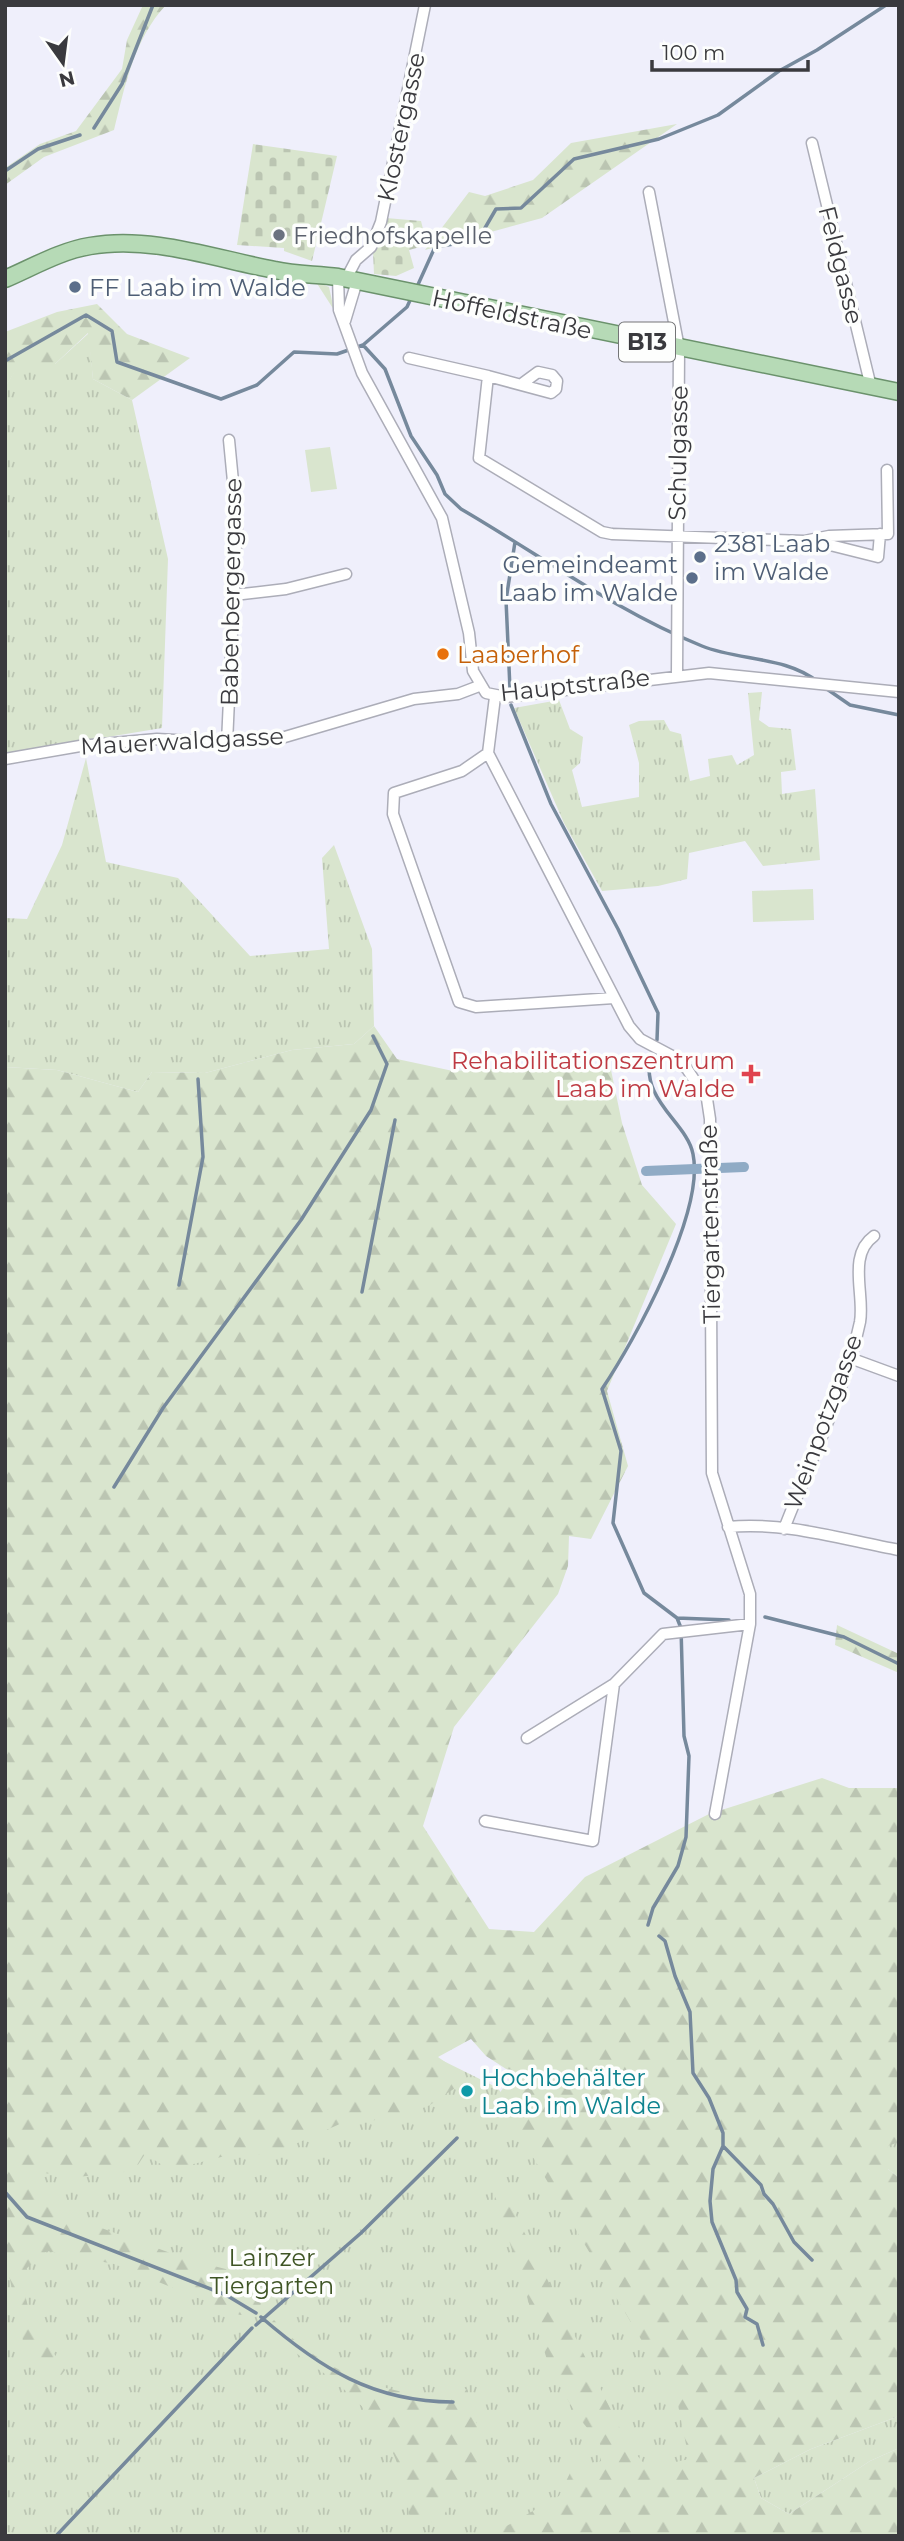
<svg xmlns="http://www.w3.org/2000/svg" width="904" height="2541" font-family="Montserrat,sans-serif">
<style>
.grass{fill:url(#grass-tufts)}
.forest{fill:url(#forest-firs)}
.cemetery{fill:url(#cemetery-stones)}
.garden{fill:#d9e5ce}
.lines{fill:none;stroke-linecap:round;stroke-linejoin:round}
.stream{stroke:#76899c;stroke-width:3.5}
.canal{stroke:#90abc5;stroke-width:10}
.street-casing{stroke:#acadb8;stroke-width:13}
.primary-casing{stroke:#6b926c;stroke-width:19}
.street{stroke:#fff;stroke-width:10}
.primary{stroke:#b6dab6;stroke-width:16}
.worship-dot{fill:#6b7280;stroke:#fdfefd;stroke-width:2.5}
.service-dot{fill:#5c6f8a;stroke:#fdfefd;stroke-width:2.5}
.food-dot{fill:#e8710a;stroke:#fdfefd;stroke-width:2.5}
.health-dot{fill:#e0444e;stroke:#fdfefd;stroke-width:2.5}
.culture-dot{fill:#0f9aa8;stroke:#fdfefd;stroke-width:2.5}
.labels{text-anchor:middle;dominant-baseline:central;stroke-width:7;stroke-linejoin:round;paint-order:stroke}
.shield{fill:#fdfefd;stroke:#747577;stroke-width:2}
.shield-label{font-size:23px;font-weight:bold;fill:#3a3a3e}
.street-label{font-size:24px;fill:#3a3a3e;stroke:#fdfefd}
.worship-label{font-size:24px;fill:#5b616d;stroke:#fdfefd;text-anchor:start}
.service-label{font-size:24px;fill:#4e5e75;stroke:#fdfefd;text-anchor:start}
.food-label{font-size:24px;fill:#c56008;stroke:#fdfefd;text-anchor:start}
.health-label{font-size:24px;fill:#be3a42;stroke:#fdfefd;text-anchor:end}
.culture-label{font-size:24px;fill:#0d838f;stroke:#fdfefd;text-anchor:start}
.park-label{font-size:24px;fill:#3f5525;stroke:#fdfefd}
</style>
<defs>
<pattern id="grass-tufts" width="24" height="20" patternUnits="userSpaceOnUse" patternTransform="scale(1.75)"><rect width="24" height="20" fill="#d9e5ce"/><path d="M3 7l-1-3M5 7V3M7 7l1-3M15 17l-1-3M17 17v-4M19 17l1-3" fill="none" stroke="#bbc5b2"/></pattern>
<pattern id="forest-firs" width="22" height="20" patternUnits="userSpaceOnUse" patternTransform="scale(1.75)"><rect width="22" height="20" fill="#d9e5ce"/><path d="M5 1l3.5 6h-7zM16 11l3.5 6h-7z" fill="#bbc5b2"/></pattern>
<pattern id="cemetery-stones" width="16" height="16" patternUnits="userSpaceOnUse" patternTransform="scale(1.75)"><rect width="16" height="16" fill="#d9e5ce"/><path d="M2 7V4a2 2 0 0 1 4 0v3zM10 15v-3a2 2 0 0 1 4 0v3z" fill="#bbc5b2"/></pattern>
</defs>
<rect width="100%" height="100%" fill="#efeffb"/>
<path class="grass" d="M316,282L329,287L334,310Z
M89,333L93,379L132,400L168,559L162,728L5,754V387L19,364H55Z
M762,692L759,720L769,727L791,729L796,770L781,772L782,794L815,789L820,860L763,866L745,841L689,853L687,879L658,886L602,891L564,823L514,708L559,700L570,729L583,737L580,763L572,770L582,807L639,797V763L629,725L639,721L664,720L670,731L681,734L690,781L710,776L708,759L732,755L737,765L754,755L748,693Z
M86,758L106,862L178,878L250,956L329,949L322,858L334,845L372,949L374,1026L354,1044L292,1050L205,1073L152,1072L138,1092L57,1070L5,1067V918L27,919L62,845Z
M5,1844L498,2088L691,2406L705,2536H5Z
M899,2142V2178L888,2169V2145Z
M899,2416V2448L870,2461L789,2514L761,2498L754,2478L811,2449Z"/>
<path class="forest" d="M143,5H166C134,39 125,86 114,130L44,157L5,185V168L40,144L76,131L122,69L127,40Z
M677,124L542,218L425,250L469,192L485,196L533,180L571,143Z
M97,304L127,334L190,358L132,400L93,379L88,333L55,364H20L5,387V332L57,312Z
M374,1026L397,1059L453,1071L533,1066L611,1070L622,1123L642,1185L676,1224L607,1391L628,1466L591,1539L569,1536L568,1566L558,1594L454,1727L423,1826L489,1929L534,1932L585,1877L709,1814L822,1778L849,1788H899V2142L888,2146V2169L899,2178V2416L811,2449L754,2478L761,2498L789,2514L870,2461L899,2448V2536H489L559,2496L570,2473L601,2461L600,2444L576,2414L550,2369L490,2181L492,2166L628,2445L648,2468L689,2459L677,2400L502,2105L498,2095L514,2074L486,2056L471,2039L438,2057L458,2071V2086L430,2105L399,2118L342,2123L273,2154L229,2155L170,2170L145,2154L134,2171L77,2177L35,2172L25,2186L82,2221L187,2259L237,2272L261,2304L253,2314L240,2315L114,2264L47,2251L20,2274L31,2319L65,2370L58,2380L35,2371L24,2346L5,2256V1067L57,1070L138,1092L152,1072L205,1073L292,1050L354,1044Z
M837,1625L899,1654V1673L835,1645Z
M274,2320C312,2363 372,2391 430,2396C441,2397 455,2392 467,2389L485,2452L443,2516L424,2526L410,2520C398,2412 342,2387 262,2329Z"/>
<path class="cemetery" d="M253,144L337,156L312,261L284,251V248L237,245Z
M386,218L421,221L425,237L418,240L420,247L409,250L414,268L396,276L374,274L373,251Z"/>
<path class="garden" d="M330,447L337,489L311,492L305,450Z
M813,889L814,920L753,922L752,891Z"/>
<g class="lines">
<path class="stream" d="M94,128L122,84L153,5
M5,171L38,149L80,135
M416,289L435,247L478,240L496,209L521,208L574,159L659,139L718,115L779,71L817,50L886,5
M363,345L407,307L412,296
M5,361L86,315L112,331L117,362L221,399L257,385L294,352L337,354L363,345L385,369L411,436L437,475L445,494L461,509C540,555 617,612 702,646C739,661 786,656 818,682
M824,687L850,705L899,715
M510,689L506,600L515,542
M511,705L551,804L618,929L658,1013L657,1040
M651,1055C639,1100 687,1122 693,1154C705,1212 635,1340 602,1389L621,1451L613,1523L644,1593L677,1618L729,1620
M179,1285L203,1157L198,1079
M362,1292L395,1120
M114,1487L163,1408L301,1220L371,1110L387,1064L373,1036
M765,1617L844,1637L899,1664
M648,1925L653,1908L678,1866L686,1837L689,1756L684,1736L681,1628L677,1618
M659,1936L665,1941L675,1976L690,2012L693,2073L709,2098L723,2133V2146L713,2169L710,2201L712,2222L736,2280L737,2292L747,2309L745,2317L757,2324L763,2345
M723,2146L761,2185L764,2194L773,2204L794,2242L812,2260
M5,2192L27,2217L226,2295L256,2313
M261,2317C320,2368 373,2402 453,2402
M256,2325L361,2233L457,2138
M56,2536L252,2328"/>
<path class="canal" d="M646,1171L744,1167"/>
<defs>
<path id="street" d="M812,143L871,387
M649,192L679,348L677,675
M338,277L339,310L362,373L442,518L469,633L473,671L486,693L506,697L709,673L899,692
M346,279L356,260L371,247L381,222L425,5
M345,321L357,281
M409,358L488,376
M523,383L538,372L552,375L557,381L556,389L551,393L488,376L479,458L602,532L612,534L804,541L829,536L888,534L887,470
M818,542L878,557L880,534
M234,595L286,589L346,574
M495,697L488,753L629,1026L640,1039L672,1056L687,1069L707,1099L710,1119L712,1473L750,1594V1624L715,1814
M227,743L237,523L229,440
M488,753L462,771L394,793L393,814L459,1002L476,1007L614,998
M5,759L80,746L157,739L227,743L278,739L414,699L458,694L479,686
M850,1358L899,1376
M728,1527C784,1521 844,1540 899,1550
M784,1529C809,1464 846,1389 860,1322C865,1295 847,1255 874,1236
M527,1738L614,1684L663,1634L750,1624
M485,1821L593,1841L614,1684"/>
<path id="primary" d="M5,279C33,267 60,251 90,246C151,235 216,259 275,270C296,275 317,274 338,277L899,392"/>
</defs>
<use href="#street" class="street-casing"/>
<use href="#primary" class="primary-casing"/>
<use href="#street" class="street"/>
<use href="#primary" class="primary"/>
</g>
<circle class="worship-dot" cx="279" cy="235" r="7"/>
<g class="service-dot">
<circle cx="75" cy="287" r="7"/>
<circle cx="700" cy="557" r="7"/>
<circle cx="692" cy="578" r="7"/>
</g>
<circle class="food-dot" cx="443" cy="654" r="7"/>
<path class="health-dot" d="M747.5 1063.5h7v7h7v7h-7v7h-7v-7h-7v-7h7z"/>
<circle class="culture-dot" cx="467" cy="2091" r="7"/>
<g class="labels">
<rect class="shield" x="619" y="322.5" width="56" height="39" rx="5"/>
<g class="shield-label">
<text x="647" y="342">B13</text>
</g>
<g class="street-label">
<text transform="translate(401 127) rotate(-78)">Klostergasse</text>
<text transform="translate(841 265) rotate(76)">Feldgasse</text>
<text transform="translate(512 314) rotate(12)">Hoffeldstraße</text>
<text transform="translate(678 453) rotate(-89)">Schulgasse</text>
<text transform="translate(231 592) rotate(-89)">Babenbergergasse</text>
<text transform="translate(575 685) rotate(-6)">Hauptstraße</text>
<text transform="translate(182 741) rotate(-3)">Mauerwaldgasse</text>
<text transform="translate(710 1224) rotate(-91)">Tiergartenstraße</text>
<text transform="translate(823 1422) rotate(-70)">Weinpotzgasse</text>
</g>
<g class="worship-label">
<text x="293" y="235">Friedhofskapelle</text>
</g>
<g class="service-label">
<text x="89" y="287">FF Laab im Walde</text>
<text x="714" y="543">2381 Laab<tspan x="714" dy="28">im Walde</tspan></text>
<text x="678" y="564" text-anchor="end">Gemeindeamt<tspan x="678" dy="28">Laab im Walde</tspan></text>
</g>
<g class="food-label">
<text x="457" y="654">Laaberhof</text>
</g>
<g class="health-label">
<text x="735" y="1060">Rehabilitationszentrum<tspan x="735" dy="28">Laab im Walde</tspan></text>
</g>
<g class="culture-label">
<text x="481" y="2077">Hochbehälter<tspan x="481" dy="28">Laab im Walde</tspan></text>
</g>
<g class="park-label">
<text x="272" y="2257">Lainzer<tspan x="272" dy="28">Tiergarten</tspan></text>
</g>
</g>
<rect width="904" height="2541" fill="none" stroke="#3a3a3e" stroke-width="14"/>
<g transform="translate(63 63) rotate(166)" stroke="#fdfefd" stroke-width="5" paint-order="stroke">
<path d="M0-5L12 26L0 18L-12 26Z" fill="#3a3a3e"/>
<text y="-10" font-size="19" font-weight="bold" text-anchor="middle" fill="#3a3a3e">N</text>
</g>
<path d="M652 60v10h156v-10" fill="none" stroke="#3a3a3e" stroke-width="3.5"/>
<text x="662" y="60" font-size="21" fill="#3a3a3e" stroke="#fdfefd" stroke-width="5" paint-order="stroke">100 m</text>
</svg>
